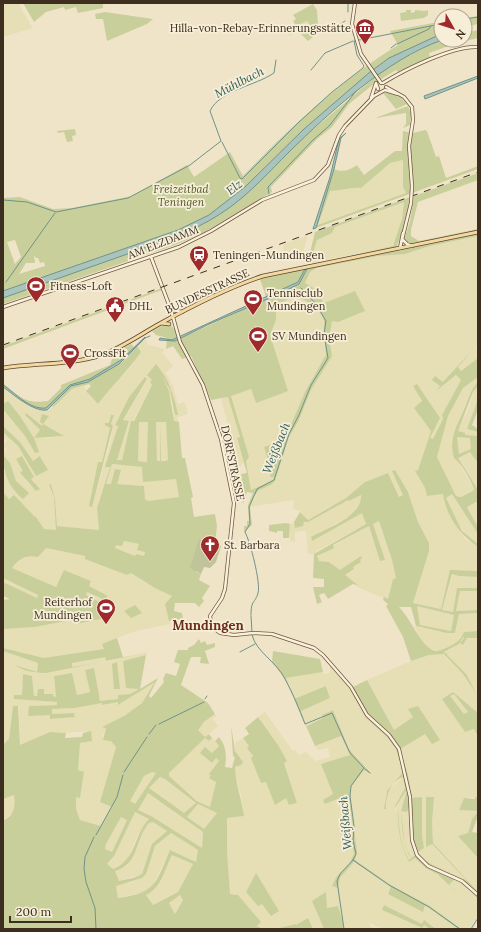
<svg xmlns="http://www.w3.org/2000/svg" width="481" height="932" font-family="Lora,serif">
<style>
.farmland{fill:#e6deb5;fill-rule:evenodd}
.green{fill:#c9cf9b;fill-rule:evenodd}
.cemetery{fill:#bfc49a}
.water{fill:#a9c4bc;stroke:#6f938a}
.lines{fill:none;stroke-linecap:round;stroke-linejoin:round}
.stream{stroke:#6f938a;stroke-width:1}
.secondary-casing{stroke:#6f573f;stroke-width:4}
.primary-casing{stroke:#5b4430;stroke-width:4.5}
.secondary{stroke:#faf1dc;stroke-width:2.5}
.primary{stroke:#f3d9a0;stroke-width:3}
.rail{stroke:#3d2e20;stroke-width:1;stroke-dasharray:7 7;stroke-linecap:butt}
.secondary-bridge-casing{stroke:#6f573f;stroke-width:4;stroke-linecap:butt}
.secondary-bridge{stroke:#faf1dc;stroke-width:2.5}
.labels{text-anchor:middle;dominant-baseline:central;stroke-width:3.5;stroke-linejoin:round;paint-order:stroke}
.poi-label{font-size:11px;fill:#3d2e20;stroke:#f7eed8;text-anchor:start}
.park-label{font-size:11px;font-style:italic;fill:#4d5a26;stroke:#f7eed8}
.street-label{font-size:11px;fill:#3d2e20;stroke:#f7eed8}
.water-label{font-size:12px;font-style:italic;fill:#2f5d5a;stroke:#f7eed8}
.quarter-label{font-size:13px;font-weight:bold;fill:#6b2e1e;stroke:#f7eed8}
</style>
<rect width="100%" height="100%" fill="#f0e4c8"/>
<path class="farmland" d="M3,3H21L19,5L33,28L3,37Z
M307,21L311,26L318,25V26L300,30L290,36L286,32Z
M403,160V187L406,193L318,226L330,191H338L350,187L390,163Z
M404,202L400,228L394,244L391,247L311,263L313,249L317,240L332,233L335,227Z
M308,235L303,252L283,251L284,244Z
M478,236V344L438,389L457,375L461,380L442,415L443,419L433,440L430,438L440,418L417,384L413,386L422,402L414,408L431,431L418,470L415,471L425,488L427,496L443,494L449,513L464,538L478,547V571H451L442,609L413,603L429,551V543L418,522L408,492L398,483L403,495L399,497L388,473L365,482L346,498L307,520L300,511L293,509L294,500L250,507L259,490L271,485L275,481L289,437L298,422L311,390L330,359L329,331L332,321H336L318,292L305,283L310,272L324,267L378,256L405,254L430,246Z
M295,295L315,305L322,316L324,321V335L327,355L305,392L277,457L270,462V466H272L270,476L274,477L273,480L251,490L248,469L231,396L251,389L256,403L275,351L270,335L276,316L275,307L279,303Z
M145,338L148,345L166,349L162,352L173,366L166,373L173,386L178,404L185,402L188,414L178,417L179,422H174L172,402L162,376L170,390L175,415V400L172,390L159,367L152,381V385L133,421L131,422L122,460H117L129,422L123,421L147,380L145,377L129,397L115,425L118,426L106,466H110L97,507L99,530L57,526L55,499L51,484L49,485L54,497L57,530H44L14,495L9,500L3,492V470L15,492L29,494L16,481L10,463L3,455V452L7,450L3,446L7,440L3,437V432L18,446L36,476L48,470L41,456L33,461L20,442L3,426V409L25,436L35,453L34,438L20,416L8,401L3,404V387L10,394L26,403L49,408L52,406L55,407L72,389L84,386L90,396L98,404L111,387L129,369L141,352L137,346ZM111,415L113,418L111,425L113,426L110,444L92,507L98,462H102L110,427L106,423H109ZM25,416L42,426L43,424L62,437L35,438L40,430ZM22,456L34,477L31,479L35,482V489L27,482L21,472L23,471L19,458Z
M478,346V358L461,371L457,367Z
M478,377V382L469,395L454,433L452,444L457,460L474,489L472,493L461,497L456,496L437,457L448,416L463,388Z
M478,386V399L467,429L478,432V436L465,435L458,431L459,428L469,408L474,390Z
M228,397L240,438L237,439L244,462L238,469L236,461H238L221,399Z
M139,422H148V462L138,461Z
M156,422H166L168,460L157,461Z
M457,437L470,438L471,449L459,454Z
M470,452L478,463V490L457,458Z
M112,464L142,467L176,478L179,497L148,501L145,499L144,486L117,484L120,470L111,484H106Z
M452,494L478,534V544L466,535L456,521L446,498Z
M361,495L362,501L355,513L311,537L312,540L362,512L366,524L315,552L316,554H308L306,531L295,532V542L290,541V524L294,523L296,527L348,499L349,501Z
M478,501V527L467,506Z
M379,521L392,560L396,578L393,579L388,600L357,587L358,586L345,575L354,570H340L329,562L319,561L317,558L320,553L333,546L369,526L380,560H384L373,524Z
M124,541L139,544L145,552L144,556L136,554L135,556L114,548L116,545Z
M46,548L85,556L127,575L131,573L155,588L170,594L172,596L165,604L170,624L136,631L102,644L104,649L54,658H44L3,648V629L35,627L76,619L78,624L95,621L100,619L99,612L111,607L85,595L87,592L103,599L108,596L88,586L91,581L64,570L56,587L12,568L22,559Z
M453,574L459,576L478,577V588H457L453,612L442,610Z
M3,578L38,595L37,598L3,582Z
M460,591H478V610L456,611Z
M417,606L454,615L451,631L420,625Z
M478,613V631L465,632L455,644L439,651L429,648L420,638L414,626L447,633H455L459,614Z
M463,637L464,643L467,638H478V694L466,675L448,656H445L463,674L478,696V713L453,692L442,699L465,732L474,729L478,737V797L464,798L459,810L478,811L472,819L468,833L459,836L478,858V892L433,843L432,822L434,797H426V847L431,844L467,881L466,882L433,865L424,860L418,851L424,848L422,835V798L412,799L408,775L400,749L425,733L432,743L440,740L409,709L413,717L394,730L367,680L411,661L429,655L444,654L443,652L453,648Z
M3,651L38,663L37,672L16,666L37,673L111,661L147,652L146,655L123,661L134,688L140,689L130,694L118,695L119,699L99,701L94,668L85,670L90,692L77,695L72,673L54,676L56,697H53L52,694L44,695L38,689L37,696H34L32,676L23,675L22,695H14V699L57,702V705L29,706L50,715V719L75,717L74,713L52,714V709L75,708L102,703L103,705L118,702L120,704L156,681L142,703L122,717L102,727H107L102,736L111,741L116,747L100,802L112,807L102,826L80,820L76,809V797H80L84,772L78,770L80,743L91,741V731L66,733L56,732L20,745L19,706L13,707L9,739L3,745Z
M105,656L106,661L72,667L71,663Z
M330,665L351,688L366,718L388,738L398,753L403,772L387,791L384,809H386L388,793L392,787L403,777L405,788L395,806V813L399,800L407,788L401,810L409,805L411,845L415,855L410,861L415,857L427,869L436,874L452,888L449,886L455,879L467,887L478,898V916L470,929H461L430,906L391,885L355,860L357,852L350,794L351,787L364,770L372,773L349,748L333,710L322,715L324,718L308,726L301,711L330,698L327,686L294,699L286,678L323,672L324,674L330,673Z
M454,694L468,712L464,715L450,696Z
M265,712L293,751L295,750L299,755L306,752L315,761L330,757L328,748L318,750L315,746L341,736L350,755L322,766L333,794L325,804L348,795L353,827L352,843L354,854L349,864L337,876L339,880L353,862L391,887L388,894L423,911L425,905L458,929H436L429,923L422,924L384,905L382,910L421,928L423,924L430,929H383L368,922L372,929H343L344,926L338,906L327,908L326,893L317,913L324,929H313L308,919L295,925L294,924L276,929H264L257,925L261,922L235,894L230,895L227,851V818L244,816L241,795L235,775V767L243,762L235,751V743L243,738L249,746L261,783L266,781L278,803L286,797L289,805L297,803L284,763L287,761L278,745L258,717ZM256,873L261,904L258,906L246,892Z
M215,714L216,716L213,719L218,726L205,737L209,741L212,738L219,746L212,754L200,753L212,763L216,758L219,761L211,775L216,782L210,807L198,801L169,776V773L205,738L198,730L199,727Z
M152,772L156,773L135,804L129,801L144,776Z
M161,777L165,779L196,803L184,814L149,788Z
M148,793L203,832L202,849L151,816L138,810Z
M14,795V811L3,821V799Z
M198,804L217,813L204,830L187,817Z
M135,812L149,819L137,837L127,860L113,869L107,864L111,861Z
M121,816L127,819L112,852L105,849L106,844Z
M153,822L167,831L151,848L142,874L119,881L114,871L127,866L134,855L145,828L149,823Z
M171,833L198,850L196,862L170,850L152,887L145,892L118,898L116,885L132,882L144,876L155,846Z
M172,855L193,864L178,892L152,905L146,895L154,890L158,885Z
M180,895L183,899L175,914L169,903Z"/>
<path class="green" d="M23,3H103V8L78,13L76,7L65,10L64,7L46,12L34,22Z
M313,4L317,10L318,25L311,26L307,21L296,26L293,21L296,19L293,15Z
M406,10H411V13L415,12V10L424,11L428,10V15L424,18L401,21L400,13L406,12Z
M105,12L153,19L147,24L107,41L103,19H96L95,14Z
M478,16V24L465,27V18Z
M433,23H441V34L389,58L370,72L304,129L246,186L209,215L178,230L3,291V198L20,197L53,209L72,208L132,196L187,165L194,177L230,152L243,176C290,127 340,81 398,45L390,31ZM15,240L21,257L15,264L7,242ZM34,255L36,258H38L40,263L44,262L45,266L19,274L26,263H35Z
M310,28H320V31L308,41L299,32Z
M478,30V38L457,43L429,53L430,57L398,72L396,70L375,83L349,104L332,127L317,139L271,187L272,192L203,233L175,245L3,304V298L133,252L142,247L145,248L176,237L204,224L253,188L303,138L386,68L435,42L442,40H465V33Z
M388,92L400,97L407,104L396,109L383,93Z
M408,106L411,113L410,125L403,128L406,124V113L375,118Z
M75,129L76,135L72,136L73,141L67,142L64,132L58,133L57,131Z
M425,130L427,131L436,157L439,156L446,178L478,166V169L316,228L334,169C342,173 350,170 357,165L364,175L395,151H402L403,131L413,133ZM403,160V187L406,193L318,225L330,191C341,191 350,187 361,188L390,163Z
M478,173V180L418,202L411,230V236L419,241L478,229V232L408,244L404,240L410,221L414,196Z
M410,197L405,226L396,248L333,260L393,246L402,219L404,202L335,227L332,233L317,240L310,262L308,261L315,232Z
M478,234V236L430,246L405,254L378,256L317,268L310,272L305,283L315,289L324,303L355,291L365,311L338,322L332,321L329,338L332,356L311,390L298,422L289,437L275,481L271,485L259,490L254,497L250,507L252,525L244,532V526H247V521H249L248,505L253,493L247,492L243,504L241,493L244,492L241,474L247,473L237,438L240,437L228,397L211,400L191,356L182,359L173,346L166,349L167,338L156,335L152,331C170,321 171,322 179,339L299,284L307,269ZM295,296L315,305L322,316L324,321V335L326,355L305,392L277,457L275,458L270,445L264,447L270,466H272L270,477H274L273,480L251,490L246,461L249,457L231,396L251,389L256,403L288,391L270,335L276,320V305Z
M305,269L298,282L266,297L260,279Z
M162,288V290L3,349V346Z
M131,344L134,347L121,360L90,379L70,385L46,408C30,410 15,393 3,385V383C21,398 25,404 48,401L61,388V385L110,365L114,353Z
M478,344L458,367L461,371L478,358V377L463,388L448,416L437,457L456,496L461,497L473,491L474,489C470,479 462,464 454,458C448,438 458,424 465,407C469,397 471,389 478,382V386L473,392L458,431L465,433V435L478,436V463L470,452L458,458L478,490V501L467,507L478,527V534L452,494L446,498L462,531L478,544V547C459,534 447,517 443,494L427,496L425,488L415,471L418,470L431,431L414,408L422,401L413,386L417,384L440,418L430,438L433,439L443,419L442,415L461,380L456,375L436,391L440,386L432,380L435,376L443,382ZM457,437L470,438L471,449L459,454Z
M137,346L141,352C128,371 111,386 98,404L86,391L91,386L89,384L72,389L54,407L52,406L71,386L88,382L107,371L122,362Z
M156,364C169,379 174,395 178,415H175L170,390L162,376L169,391L174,421L179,422L182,458H185L193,497L191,498L194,517L215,514L217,526L215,544L199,539L196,572L201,574L199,580L210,586L202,598L204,601L199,607L195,603H175L174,611L182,613L183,619L169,621L165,604L172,596L155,588L131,573L127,575L85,559V556L46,548L38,557C26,554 19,559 12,568L56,587L64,570L91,581L89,586L108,596L103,599L87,592L86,595L111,608L99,612L101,619L77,624L76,619L35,627L3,629V600L10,599L3,596V582L37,598L38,595L3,578V492L9,499L14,495L35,517H36L44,529L56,530L54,497L49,485L51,484L55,499L57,526L99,530L97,508L110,467H105L118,426L115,425L129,397L145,377L147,379L123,420L129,421L117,460H122L131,421H134L152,385L150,382L152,380L147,375ZM139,422H148L147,462L138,461ZM156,422H160V461H157ZM160,422H163L164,461H161ZM163,422H166L168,460L164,461ZM112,464L142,467L143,482L176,479L179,497L148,501L145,499L144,486L117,484L121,470L115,469L111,484H106ZM124,541L139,544L137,550L145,552L144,556L136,554L135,556L115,548L116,545L122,546Z
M478,399V410L472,425L478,429V432L467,429Z
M8,401L20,416L34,438L40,430L25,415L26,413L42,426L43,424L40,422L42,414L49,416L43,424L64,436L34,438L39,452L35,453L25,436L3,409V404Z
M111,415H114L111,424L113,426L92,507L89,506L98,462H102L110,428L105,425V423H109Z
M3,426L20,442L33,461L40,456L48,470L36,476L18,446L3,432Z
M3,455L10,463L16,481L29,493L23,499C9,488 3,473 3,455Z
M22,456L34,477L31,479L40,489L36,491L22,475L20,472L23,471L16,459Z
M395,470L408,492L418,522L429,543V551L413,603L441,609L450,570L478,571V577L459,576L452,574L442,610L453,612L457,588H478V591H460L456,611L478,610V613L459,614L455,633H447L416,626L411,607H399C411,619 419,642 431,649C436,653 441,650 446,648C455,644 460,641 464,632L478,631V638H467L463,645L460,643L464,638L463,637L459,644L444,652L445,654L447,653V655L466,674L478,696L463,674L444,654L429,655L411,661L403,637L386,606L388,604L383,600L384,597L388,599L393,579L396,578L392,560L379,521L373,524L385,560L380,561L369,526L333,545L334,548L317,556L319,561L329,562L340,570L361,556L362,558L360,560L361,562L353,567L354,569L345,575L359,586L353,584L328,599L324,593L319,595L322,602L317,604L313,587H324V579L313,578L314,554L366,524L362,513L312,541L311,537C327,528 363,516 361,495L349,501L348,500L308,522H304L303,526L295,528L294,522L300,512L308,520L346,498L365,482L388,473L399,497L403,495L392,471ZM417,606L454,615L451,631L420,625Z
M286,523L290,524L289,538H283V531H277V533L269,531V525Z
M135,605L142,613L131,618L124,611Z
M117,638L123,657L136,655L46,673C34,673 24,671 14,665L37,672L38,663L3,651V648L44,658L104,649L102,644ZM105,657L106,661L72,667V663Z
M199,639L201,643L205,641L207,645L215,643V647L205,651L209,664L200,663L201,657H191L181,685L208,703L215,714L204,722L198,730L205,737L209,734L212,738L209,741L205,738L169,773V776L197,801L210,807L216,782L209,778L211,775L209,774L219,761L216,758L212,763L200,753L205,747L212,753L219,746L215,741L219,737C226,746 227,755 225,767L232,768L235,757L233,756L231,725L235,751L243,762L241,765L235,767C235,782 242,800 244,816L227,818V851L230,894L238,895L261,922L257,926L264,929H3V821C15,814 15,808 14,795L3,799V745L9,739L13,706H18L20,745L50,732L66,733L65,738L82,737L83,733L91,731L92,741L80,743L78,770L84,772L80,798L76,797V809L80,820L101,826L112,807L100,802L116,747L111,741L103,740L106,728L102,727L124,716L142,703L155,682L118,705V702L102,705V703L75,708L52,709V714L74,713L75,717L50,719V715L28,716L29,706L57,705V702L14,699V695H22L23,674L32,676L34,696H37L38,689H44V694H53V696L56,697L54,676L72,673L77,695L90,692L85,670L94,668L100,701L118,699V695L130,694L139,689L126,688L123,661L146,655L140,689L158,678L149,696L151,698L164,682L163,679L166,673L176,676L180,664L174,662L178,650H188V648L194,645ZM152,772L156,773L135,804L130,801L144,776ZM160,777L165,779L196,803L184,813L149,788ZM148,793L203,832L202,848L151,816L138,810ZM198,804L217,813L204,829L187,817ZM135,812L149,819C133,836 137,859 113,869L107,864L114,856ZM121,817L127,820L112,852L105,849L106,844ZM153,822L167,831L152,844L142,874L133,878L119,881L115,871C139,865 135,839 149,823ZM171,833L198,850L196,862L170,850C156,882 157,893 118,898L116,886L142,878L146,874L155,846ZM172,855L193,864L178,892L153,905L146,895C161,889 165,868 172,855ZM180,895L183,900L175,914L169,903Z
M273,651L320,659L323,672L286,678L294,699L326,686L330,698L301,711L307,726L323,718L322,715L333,710L349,749L372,774L364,770L351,787L350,794L357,852L355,860L391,885L430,906L461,929H458L425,905L423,912L388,894L391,887L354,862L340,878L338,888L332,886L337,876L349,864L354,854L352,843L353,827L348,795L325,804L323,800L333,794L321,764L350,755L341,736L315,746L285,679L272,662Z
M117,662L120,689H114L112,664Z
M367,680L394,730L413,717L408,709L418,706L440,740L432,744L425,734L400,749L408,775L412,798L422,797V835L424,848L418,852L424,860L433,865L467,881L432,844L426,847V797H434L432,822L433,843L478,892V898L467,887L455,879L449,885L469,904L437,874L427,869L415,858L409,862C401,846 397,828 398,810C399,828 400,845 409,860L411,859C403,844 402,829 401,812L405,845L411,858L415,855L410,841L409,806L407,812L401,811L407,789L395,808V817V806L405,788L403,777C390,782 386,796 386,809H384L387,791L403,772L396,749L388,738L366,718L351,688Z
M453,692L478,713V737L474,729L465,732L442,699ZM454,694L468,712L464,714L450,696Z
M258,717L278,745L287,761L284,763L297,803L289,805L286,798L275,805L266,782L261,783L251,758L253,756L247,748L249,746L243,738L249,734L245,728Z
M475,797H478V816L472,832L478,833V858L458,836L468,833L472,819L478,811L459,810L464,798L475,799Z
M256,873L279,911L271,916L262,904L258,906L246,892Z
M326,892L327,908L338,906L344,926L343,929H324L312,901Z
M384,905L422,924L424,920L436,929H430L424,925L422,928L382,910Z
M308,918L313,929H276L295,924L296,925Z"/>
<path class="cemetery" d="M199,539L221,546L216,562L210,568L204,567L201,574L190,568Z"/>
<path class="water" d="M441,34L442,40C386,60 331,111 289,152C270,171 251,192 229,208C204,226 175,238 145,248L142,247L133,252L3,298V291L178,230L209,215L246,186L304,129L370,72L389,58Z
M478,76V78L425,99L424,96Z
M346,133L341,138L334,169L316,228L313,229L330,177L339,139Z
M305,269H307L299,284L279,294L207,325L175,341L159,340L160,338L172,340L298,282Z
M145,337V338L119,364L88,382L71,386L47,410C33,412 13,394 3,387V385C15,393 30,410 46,408L70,385L90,379L121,360Z"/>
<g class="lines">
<path class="stream" d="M348,12V4
M465,19L478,17
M327,27L335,28L345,21
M397,44L429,29L431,26
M391,48L396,44
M311,70L325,53L353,41
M222,142L240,178L242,179L299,122L332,92L363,68L364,66L357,55L354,41L441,24
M269,194L268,187L312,141L330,125L356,91
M3,200L27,202L56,212L128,198L190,165L221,141L210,111C220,90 255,86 274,73L276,60
M6,282L55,213
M145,338L150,336
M251,615C251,599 255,604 258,593C261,583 250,541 245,532L250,524L249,507L257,489L274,480L289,434L299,415L311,385L328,358L324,334L326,321L316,304L301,288
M251,616L252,632
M252,635C256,652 277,662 285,679C293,693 299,709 305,724L332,713L350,753L364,768L351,786L350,796L354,826L353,840L356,854L353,860L340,874L337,881L344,929
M240,652L255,644
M205,699L207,696
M159,724L204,702
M149,734L156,725
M365,769L370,773
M124,772L147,737
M96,835L117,797L123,775
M94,837L85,857L84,869L86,882L95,908L96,929
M353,860L389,885L429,907L460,929
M471,929L478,918"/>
<defs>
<path id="secondary" d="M355,3L352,24L361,54L381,83
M376,83L378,89
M383,83C404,70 454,45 478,47
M386,87L404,97L412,107L413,120L409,146L412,186
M385,90L398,94
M371,98L376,83
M403,240L407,244L412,246
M400,248L411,203
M400,248L403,233
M151,257L171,310L180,342L203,385L221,439L234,503L225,589L222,598L210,616L212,627L220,633L234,635L253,633L272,634L314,648L323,655L351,687L367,715L389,735L399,749L410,797L412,840L417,855L428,866L462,881L478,895
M3,307L179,247L211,231L262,200L314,180L328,165L339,135L345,126L374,96L385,90
M172,310L182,312"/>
<path id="primary" d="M161,323L169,324
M3,368C35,363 71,365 102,355C123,347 141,334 161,323C192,306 229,287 263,276L478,232"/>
</defs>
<use href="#secondary" class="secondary-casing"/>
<use href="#primary" class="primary-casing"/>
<use href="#secondary" class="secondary"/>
<use href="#primary" class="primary"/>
<path class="rail" d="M3,345L478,172"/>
<defs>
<path id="secondary-bridge" d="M411,203L412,186"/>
</defs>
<use href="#secondary-bridge" class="secondary-bridge-casing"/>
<use href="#secondary-bridge" class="secondary-bridge"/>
</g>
<defs>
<symbol id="museum-pin" viewBox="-11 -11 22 30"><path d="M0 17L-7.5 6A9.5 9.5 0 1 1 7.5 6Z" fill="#9e2a2b" stroke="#f7eed8"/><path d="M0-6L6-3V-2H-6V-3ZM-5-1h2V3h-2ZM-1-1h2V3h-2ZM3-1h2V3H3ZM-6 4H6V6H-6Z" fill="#fff"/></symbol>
<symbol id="station-pin" viewBox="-11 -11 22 30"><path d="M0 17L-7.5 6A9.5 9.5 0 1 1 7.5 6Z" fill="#9e2a2b" stroke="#f7eed8"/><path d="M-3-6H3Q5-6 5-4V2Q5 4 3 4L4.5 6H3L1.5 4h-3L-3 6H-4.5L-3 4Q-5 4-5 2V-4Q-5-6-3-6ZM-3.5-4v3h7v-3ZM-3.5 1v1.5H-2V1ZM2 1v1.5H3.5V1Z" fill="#fff"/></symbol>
<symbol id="stadium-pin" viewBox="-11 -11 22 30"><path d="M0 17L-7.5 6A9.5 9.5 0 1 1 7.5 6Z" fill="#9e2a2b" stroke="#f7eed8"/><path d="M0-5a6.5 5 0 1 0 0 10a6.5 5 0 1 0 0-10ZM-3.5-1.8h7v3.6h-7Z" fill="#fff"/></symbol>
<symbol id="civic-pin" viewBox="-11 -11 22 30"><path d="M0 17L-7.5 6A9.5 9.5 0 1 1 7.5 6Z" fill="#9e2a2b" stroke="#f7eed8"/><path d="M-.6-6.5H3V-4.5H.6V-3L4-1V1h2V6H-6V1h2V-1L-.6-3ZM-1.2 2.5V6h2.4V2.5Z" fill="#fff"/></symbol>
<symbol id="church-pin" viewBox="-11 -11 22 30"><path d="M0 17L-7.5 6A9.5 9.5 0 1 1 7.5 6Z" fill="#9e2a2b" stroke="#f7eed8"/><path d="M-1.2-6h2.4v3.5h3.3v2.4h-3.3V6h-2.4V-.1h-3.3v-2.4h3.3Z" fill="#fff"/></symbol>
</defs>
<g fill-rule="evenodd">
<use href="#museum-pin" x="354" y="17" width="22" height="30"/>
<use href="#station-pin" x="188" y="244" width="22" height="30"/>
<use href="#stadium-pin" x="25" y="275" width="22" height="30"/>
<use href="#stadium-pin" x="242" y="288" width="22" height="30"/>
<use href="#civic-pin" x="104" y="295" width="22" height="30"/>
<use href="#stadium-pin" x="247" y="325" width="22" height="30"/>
<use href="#stadium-pin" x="59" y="342" width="22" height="30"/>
<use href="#church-pin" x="199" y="534" width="22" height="30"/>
<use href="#stadium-pin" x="95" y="597" width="22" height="30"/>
</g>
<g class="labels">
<g class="poi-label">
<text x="351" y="28" text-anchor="end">Hilla-von-Rebay-Erinnerungsstätte</text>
<text x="213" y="255">Teningen-Mundingen</text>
<text x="50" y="286">Fitness-Loft</text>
<text x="267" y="293">Tennisclub<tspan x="267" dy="13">Mundingen</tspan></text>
<text x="129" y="306">DHL</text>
<text x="272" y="336">SV Mundingen</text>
<text x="84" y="353">CrossFit</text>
<text x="224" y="545">St. Barbara</text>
<text x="92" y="602" text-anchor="end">Reiterhof<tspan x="92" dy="13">Mundingen</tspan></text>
</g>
<g class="park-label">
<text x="181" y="189">Freizeitbad<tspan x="181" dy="13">Teningen</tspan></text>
</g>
<g class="street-label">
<text transform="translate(163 242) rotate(-21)">AM ELZDAMM</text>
<text transform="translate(207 291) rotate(-25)">BUNDESSTRASSE</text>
<text transform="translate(233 463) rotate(78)">DORFSTRASSE</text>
</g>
<g class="water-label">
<text transform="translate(239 82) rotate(-27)">Mühlbach</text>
<text transform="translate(234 187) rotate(-37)">Elz</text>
<text transform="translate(276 448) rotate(-68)">Weißbach</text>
<text transform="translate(345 823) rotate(-95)">Weißbach</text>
</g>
<g class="quarter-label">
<text x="208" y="625">Mundingen</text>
</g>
</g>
<rect width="481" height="932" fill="none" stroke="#3d2e20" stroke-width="8"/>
<g transform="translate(453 28) rotate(129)"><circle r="19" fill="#f7eed8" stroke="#ada18e"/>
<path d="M0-3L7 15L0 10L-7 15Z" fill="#9e2a2b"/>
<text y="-6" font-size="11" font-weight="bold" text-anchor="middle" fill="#3d2e20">N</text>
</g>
<path d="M10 916v6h61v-6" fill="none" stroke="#3d2e20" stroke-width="2"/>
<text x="16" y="916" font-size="12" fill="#3d2e20" stroke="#f7eed8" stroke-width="3" paint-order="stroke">200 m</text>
</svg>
